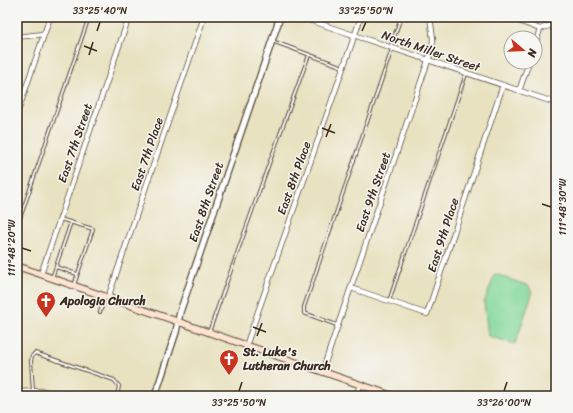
<svg xmlns="http://www.w3.org/2000/svg" width="573" height="413" font-family="Sriracha,sans-serif">
<style>
.green{fill:#84d89a;stroke:#60815c}
.lines{fill:none;stroke-linecap:round;stroke-linejoin:round}
.service-casing{stroke:#554636;stroke-width:4}
.minor-casing{stroke:#554636;stroke-width:6}
.tertiary-casing{stroke:#554636;stroke-width:8}
.secondary-casing{stroke:#554636;stroke-width:8}
.service{stroke:#fff;stroke-width:2}
.minor{stroke:#fff;stroke-width:4.5}
.tertiary{stroke:#fff;stroke-width:5.5}
.secondary{stroke:#fde4d1;stroke-width:6}
.ticks{fill:none;stroke:#3b2a1e;stroke-width:1.5}
.labels{text-anchor:middle;dominant-baseline:central;stroke-width:3;stroke-linejoin:round;paint-order:stroke}
.street-label{font-size:12px;fill:#3b2a1e;stroke:#f6f6f2}
.poi-label{font-size:12px;font-weight:bold;fill:#3b2a1e;stroke:#f6f6f2;text-anchor:start}
.neatline{fill:none;stroke:#3b2a1e;stroke-width:1.5}
.ticks-label{font-size:10px;text-anchor:middle;fill:#3b2a1e}
</style>
<rect width="100%" height="100%" fill="#f6f6f2"/>
<filter id="ink" filterUnits="userSpaceOnUse"><feTurbulence type="fractalNoise" baseFrequency=".025" numOctaves="2"/><feDisplacementMap in="SourceGraphic" scale="8" xChannelSelector="R" yChannelSelector="G"/><feConvolveMatrix kernelMatrix="1 2 1 2 8 2 1 2 1" color-interpolation-filters="sRGB"/></filter>
<filter id="wash" filterUnits="userSpaceOnUse"><feTurbulence type="fractalNoise" baseFrequency=".012" numOctaves="4" result="noise"/><feDisplacementMap in="SourceGraphic" scale="16" xChannelSelector="R" yChannelSelector="G"/><feGaussianBlur stdDeviation="0.9" result="paint"/><feColorMatrix in="noise" values="0 0 0 0 0 0 0 0 0 0 0 0 0 0 0 0 0 1.4 0 .05"/><feComposite in="paint" operator="in"/></filter>
<g filter="url(#wash)">
<rect width="100%" height="100%" fill="#e9e2c1"/>
<path class="green" d="M495,274L529,286L532,294L515,344L488,336L484,303Z"/>
</g>
<g filter="url(#ink)">
<g class="lines">
<defs>
<path id="service" d="M272,41L343,67
M391,46L401,17
M60,219L93,229L74,285
M17,227L89,17
M56,267L77,274
M52,278L71,222
M389,301L466,74
M100,312L105,298
M337,325L304,313V307L392,49
M209,332L266,172L309,55
M33,391L31,361L32,356L35,353L114,380L119,386L117,396"/>
<path id="minor" d="M300,17L556,103
M514,17L519,21L540,29
M552,25L556,34
M17,37L44,34
M535,45L540,29L552,25L556,21
M519,91L529,62
M17,114L50,17
M555,150L556,146
M41,274L129,17
M17,278L21,268
M351,288L427,314L503,85
M108,298L204,17
M246,346L361,17
M322,372L432,49L433,39L430,17
M17,392L44,391L60,396
M356,396L360,385"/>
<path id="tertiary" d="M155,396L176,332L180,312L280,17"/>
<path id="secondary" d="M17,266L393,396"/>
</defs>
<use href="#service" class="service-casing"/>
<use href="#minor" class="minor-casing"/>
<use href="#tertiary" class="tertiary-casing"/>
<use href="#secondary" class="secondary-casing"/>
<use href="#service" class="service"/>
<use href="#minor" class="minor"/>
<use href="#tertiary" class="tertiary"/>
<use href="#secondary" class="secondary"/>
</g>
</g>
<path class="ticks" d="M97,31L100,22M362,31L366,22M84,46L97,51M89,55L93,42M322,128L335,133M326,137L331,124M542,204L551,207M22,248L31,251M253,327L266,332M257,336L262,323M239,391L242,382M504,391L507,382"/>
<defs>
<symbol id="church-pin" viewBox="-11 -11 22 30"><path d="M0 17L-7.5 6A9.5 9.5 0 1 1 7.5 6Z" fill="#c8321e" stroke="#f6f6f2"/><path d="M-1.2-6h2.4v3.5h3.3v2.4h-3.3V6h-2.4V-.1h-3.3v-2.4h3.3Z" fill="#fff"/></symbol>
</defs>
<g fill-rule="evenodd">
<use href="#church-pin" x="35" y="290" width="22" height="30"/>
<use href="#church-pin" x="218" y="348" width="22" height="30"/>
</g>
<g class="labels">
<g class="street-label">
<text transform="translate(431 51) rotate(19)">North Miller Street</text>
<text transform="translate(75 143) rotate(-71)">East 7th Street</text>
<text transform="translate(147 154) rotate(-71)">East 7th Place</text>
<text transform="translate(294 178) rotate(-70)">East 8th Place</text>
<text transform="translate(373 192) rotate(-71)">East 9th Street</text>
<text transform="translate(206 202) rotate(-71)">East 8th Street</text>
<text transform="translate(443 235) rotate(-72)">East 9th Place</text>
</g>
<g class="poi-label">
<text x="60" y="301">Apologia Church</text>
<text x="243" y="352">St. Luke's<tspan x="243" dy="14">Lutheran Church</tspan></text>
</g>
</g>
<rect width="573" height="413" fill="none" stroke="#f6f6f2" stroke-width="44"/>
<g transform="translate(523 50) rotate(109)"><circle r="19" fill="#f6f6f2" stroke="#aba49d"/>
<path d="M0-3L7 15L0 10L-7 15Z" fill="#c8321e"/>
<text y="-6" font-size="11" font-weight="bold" text-anchor="middle" fill="#3b2a1e">N</text>
</g>
<rect x="22" y="22" width="529" height="369" class="neatline"/>
<g class="ticks-label">
<text x="100" y="14">33°25'40"N</text>
<text x="366" y="14">33°25'50"N</text>
<text transform="translate(562 207) rotate(-90)" y="4">111°48'30"W</text>
<text transform="translate(11 248) rotate(-90)" y="4">111°48'20"W</text>
<text x="239" y="406">33°25'50"N</text>
<text x="504" y="406">33°26'00"N</text>
</g>
</svg>
